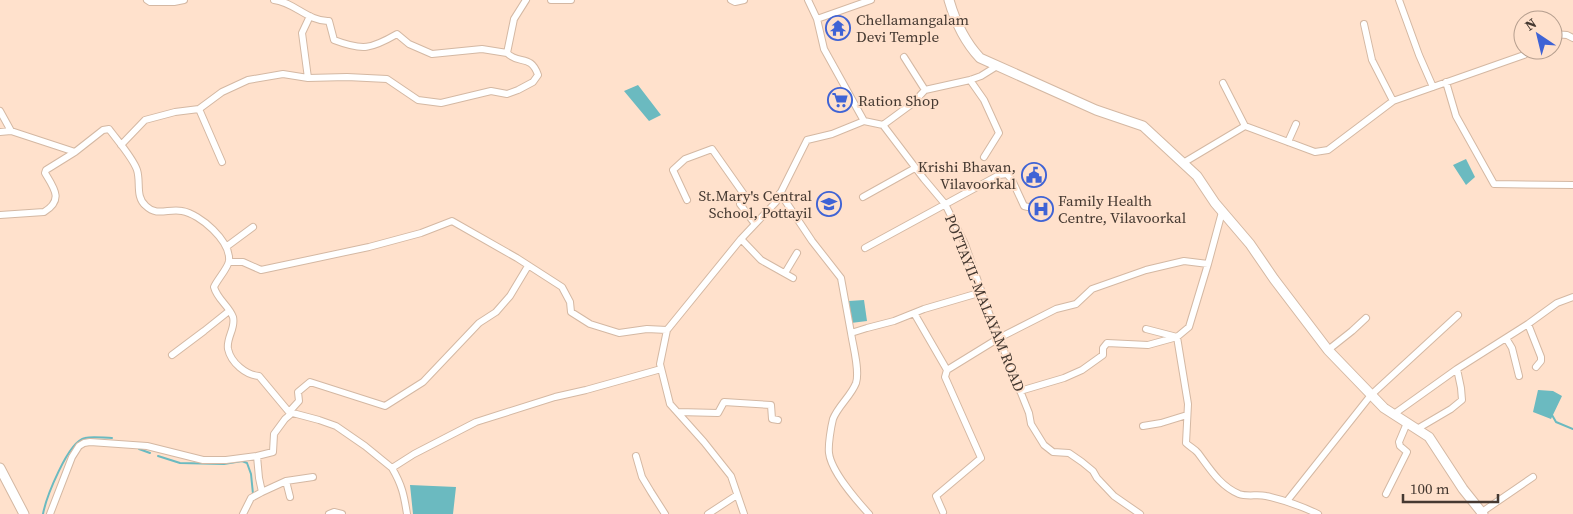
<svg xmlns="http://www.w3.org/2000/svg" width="1573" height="514" font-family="'Source Serif 4',serif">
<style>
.water{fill:#6bbac0}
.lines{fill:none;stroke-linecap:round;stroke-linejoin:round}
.stream{stroke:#6bbac0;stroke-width:2}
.street-casing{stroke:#d4b8a3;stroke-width:8}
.secondary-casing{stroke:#d4b8a3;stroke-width:11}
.street{stroke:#fff;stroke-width:6}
.secondary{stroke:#fff;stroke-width:9}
.labels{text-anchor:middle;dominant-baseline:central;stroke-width:4;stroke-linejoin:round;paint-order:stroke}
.poi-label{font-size:15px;fill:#453931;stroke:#ffe1cc;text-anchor:start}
.street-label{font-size:15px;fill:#453931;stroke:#ffe1cc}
</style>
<rect width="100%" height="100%" fill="#ffe1cc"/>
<path class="water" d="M638,85L661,115L649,121L624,91Z
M1466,159L1475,177L1466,185L1453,165Z
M864,300L867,321L851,323L849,301Z
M1538,390L1553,391L1562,396L1551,419L1533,412Z
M410,485L456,487L453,514H413Z"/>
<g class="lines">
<path class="stream" d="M1552,415L1556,422L1573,429
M139,449L150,453
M158,456L180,463L224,464L242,461L247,463L251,474L253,494
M43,514C46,498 68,441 85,438C93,436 104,438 112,438"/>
<defs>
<path id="street" d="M147,0L150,2H174L184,0
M274,0C294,2 309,22 329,21L334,40C363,51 371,49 397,34L409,44L432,54L482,49L507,53L514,19L526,0
M551,0H571
M731,0L735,2L744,0
M808,0L817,19L824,49L864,121L883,125L924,179L945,204L965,244L989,313L1029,413L1031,424L1044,445L1053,452L1069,453L1082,462L1093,471L1097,478L1114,496L1140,514
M1399,0L1419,55L1433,87
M817,19L871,0
M1364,24L1372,60L1393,101
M1553,34L1567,35L1573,38
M904,57L925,90L970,80L981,76L997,66
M308,78L302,33L310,16
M970,80L984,100L999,133L984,157
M1446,82L1456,116L1494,184L1573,185
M1223,83L1245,126
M199,109L222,162
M0,111L11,131
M883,125L913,103L925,90
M0,132L11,131L75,152L46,170L45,173C54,188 64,200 44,212L0,215
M1288,142L1296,124
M121,145L145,120L175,112L199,109L222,92L248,80L283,74L308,78L347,77L387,79L418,100L441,103L491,91L507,94L518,90L533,82L538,75C531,54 519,65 507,53
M75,152L103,130L109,129C117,140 133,158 137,170C141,182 135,197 146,206C157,217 169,208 182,211C200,214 231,241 229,261C228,268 217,280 214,287C217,299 229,306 233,317C236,328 226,338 228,349C231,363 246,375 259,376L289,412L319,420L336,426L365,446L392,468L414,454L476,422L555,397L586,390L661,369
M1183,163L1245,126L1315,152L1328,150L1393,101L1524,55L1531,50
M780,193L812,241L841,278L851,333
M863,197L915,168
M687,200L673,170L685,159L712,149L743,193L740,204L755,224
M741,239L761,260L793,278
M226,247L253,227
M865,248L999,175L1007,174L1012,180L1024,206L1028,207
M229,262H243L261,270L369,247L421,233L452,221L517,258L562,287L570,302L571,312L590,324L619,333L647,329L667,330L741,239L776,202L807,140L832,134L864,121
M785,273L797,253
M914,313L947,370L945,377L981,458L936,496L943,512
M1528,324L1541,357V361L1536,367
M1146,329L1177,337L1188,404L1186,443C1190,447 1195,449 1198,453C1210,469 1220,486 1239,494C1247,497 1258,494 1266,496C1284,500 1301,506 1318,514
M667,330L660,364L670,404L704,442L731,476L744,514
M1506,338L1512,348L1519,376
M1328,350L1352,331L1366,318
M172,355L204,331L229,311
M947,370L999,338L1056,309L1076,304L1092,289L1146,270L1184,261L1208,264L1222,212
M1020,391L1064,378L1082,370L1103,355V348L1107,343L1148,345L1177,337L1189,327L1208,264
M289,412L299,401L298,392L310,382L385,406L423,382L479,323L496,312L510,296L528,266
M678,412L718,413L724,402L771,405L772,419L778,420
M1394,414L1457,369
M1143,426L1161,423L1187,415
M1417,429L1451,409L1462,400L1461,388L1457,369L1528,324L1557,303L1573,297
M257,456L273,452L274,434L285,419L292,413
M636,456L642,477L651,492L665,514
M392,468C402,485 404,495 407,514
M286,481L290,497
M1386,494L1407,452L1400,446L1399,442L1407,423
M1287,501L1371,395L1458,315
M1482,512L1533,477
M50,514L72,457L79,446L84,443L90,442L147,446L203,460H226L257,456L259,478L262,492L286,481L313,477
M243,514L251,498L262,492
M329,514L334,512L342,514
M708,514L737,495
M869,514C857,501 831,471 829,453C828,445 831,427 833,419C838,406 851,396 856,383C860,371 853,346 851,333L867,328L894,321L924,309L982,292"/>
<path id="secondary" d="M949,0C955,21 965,42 980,58L1096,110L1143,126L1197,176L1215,203L1250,244L1274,279L1328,350L1384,408L1429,437L1463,489L1483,514
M0,468L24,514"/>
</defs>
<use href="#street" class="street-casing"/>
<use href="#secondary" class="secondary-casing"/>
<use href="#street" class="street"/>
<use href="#secondary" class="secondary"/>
</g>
<defs>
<symbol id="temple-ring" viewBox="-11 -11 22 22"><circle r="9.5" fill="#ffe1cc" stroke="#3f63d5" stroke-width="1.5"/><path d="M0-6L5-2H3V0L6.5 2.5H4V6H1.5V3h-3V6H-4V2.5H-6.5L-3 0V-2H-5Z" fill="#3f63d5"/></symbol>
<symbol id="supermarket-ring" viewBox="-11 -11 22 22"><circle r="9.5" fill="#ffe1cc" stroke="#3f63d5" stroke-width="1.5"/><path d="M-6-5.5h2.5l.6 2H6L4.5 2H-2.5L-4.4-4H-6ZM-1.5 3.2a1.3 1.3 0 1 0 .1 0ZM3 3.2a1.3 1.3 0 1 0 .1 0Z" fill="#3f63d5"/></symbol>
<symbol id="civic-ring" viewBox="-11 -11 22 22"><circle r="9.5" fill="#ffe1cc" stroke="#3f63d5" stroke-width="1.5"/><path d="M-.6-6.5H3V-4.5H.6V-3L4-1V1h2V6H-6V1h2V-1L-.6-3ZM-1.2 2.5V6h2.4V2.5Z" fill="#3f63d5"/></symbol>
<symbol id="school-ring" viewBox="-11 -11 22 22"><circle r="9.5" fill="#ffe1cc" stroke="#3f63d5" stroke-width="1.5"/><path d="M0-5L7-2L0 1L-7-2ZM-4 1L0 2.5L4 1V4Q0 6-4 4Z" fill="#3f63d5"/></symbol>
<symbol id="hospital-ring" viewBox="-11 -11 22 22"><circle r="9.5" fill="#ffe1cc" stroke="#3f63d5" stroke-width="1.5"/><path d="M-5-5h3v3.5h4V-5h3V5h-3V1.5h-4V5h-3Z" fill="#3f63d5"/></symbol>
</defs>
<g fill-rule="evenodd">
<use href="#temple-ring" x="824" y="14" width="28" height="28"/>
<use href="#supermarket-ring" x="826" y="86" width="28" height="28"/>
<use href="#civic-ring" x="1020" y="161" width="28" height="28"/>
<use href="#school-ring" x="815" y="190" width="28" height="28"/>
<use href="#hospital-ring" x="1027" y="195" width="28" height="28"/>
</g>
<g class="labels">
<g class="poi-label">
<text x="856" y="19">Chellamangalam<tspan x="856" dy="17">Devi Temple</tspan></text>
<text x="858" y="100">Ration Shop</text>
<text x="1016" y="166" text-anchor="end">Krishi Bhavan,<tspan x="1016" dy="17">Vilavoorkal</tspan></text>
<text x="812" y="195" text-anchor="end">St.Mary's Central<tspan x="812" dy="17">School, Pottayil</tspan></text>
<text x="1058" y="200">Family Health<tspan x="1058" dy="17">Centre, Vilavoorkal</tspan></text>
</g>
<g class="street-label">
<text transform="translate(985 303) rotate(68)">POTTAYIL-MALAYAM ROAD</text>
</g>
</g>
<g transform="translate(1538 35) rotate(325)"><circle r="24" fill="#ffe1cc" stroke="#b59e8e"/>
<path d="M0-4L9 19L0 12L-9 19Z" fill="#3f63d5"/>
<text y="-8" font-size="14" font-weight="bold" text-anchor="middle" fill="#453931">N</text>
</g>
<path d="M1403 494v8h95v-8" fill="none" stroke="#453931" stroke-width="2.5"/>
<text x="1410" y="494" font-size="15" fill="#453931" stroke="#ffe1cc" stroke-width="4" paint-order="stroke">100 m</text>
</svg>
